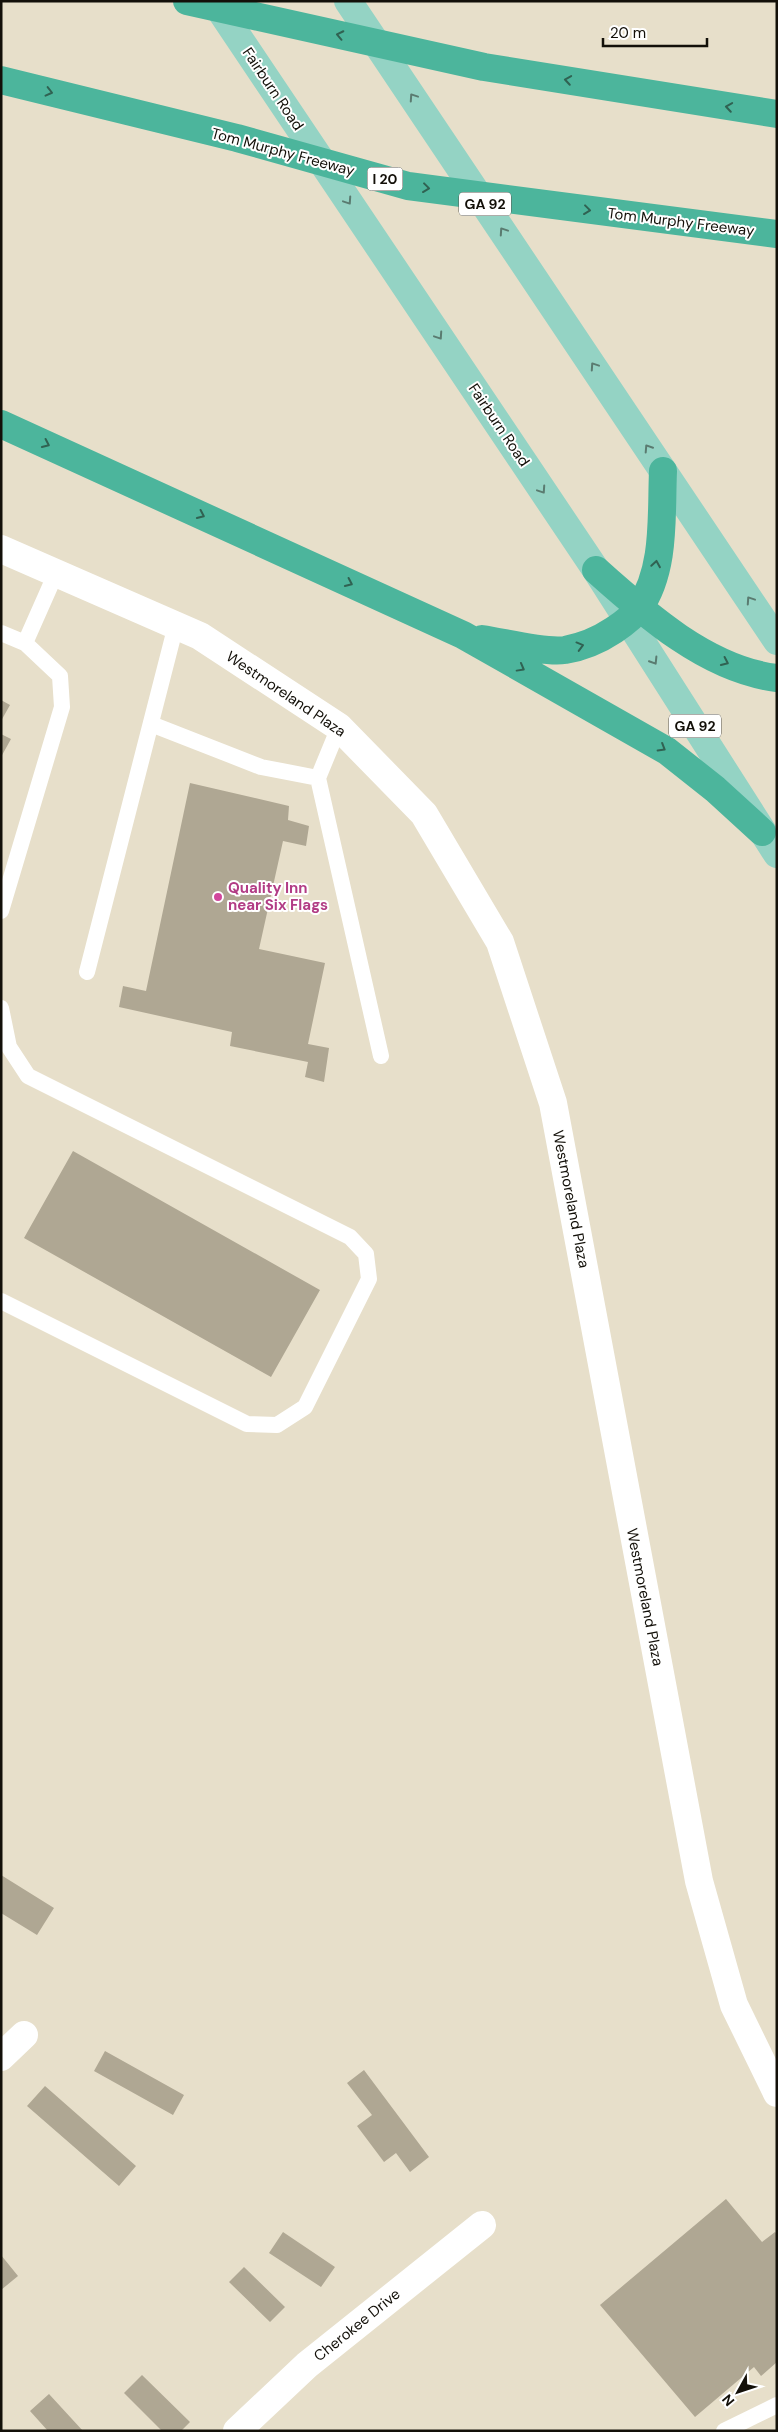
<svg xmlns="http://www.w3.org/2000/svg" width="778" height="2432" font-family="'DM Sans',sans-serif">
<style>
.building{fill:#afa793}
.lines{fill:none;stroke-linecap:round;stroke-linejoin:round}
.service{stroke:#fff;stroke-width:16}
.minor{stroke:#fff;stroke-width:28}
.primary{stroke:#94d3c4;stroke-width:28}
.motorway{stroke:#4cb59c;stroke-width:28}
.oneway{stroke:#306252}
.oneway2{stroke:#5a7b70}
.hotel-dot{fill:#d1479c;stroke:#fff;stroke-width:2}
.labels{text-anchor:middle;dominant-baseline:central;stroke-width:4;stroke-linejoin:round;paint-order:stroke}
.shield{fill:#fff;stroke:#5a5853;stroke-width:1}
.shield-label{font-size:14px;font-weight:bold;fill:#131009}
.street-label{font-size:15px;fill:#131009;stroke:#fff}
.hotel-label{font-size:15px;font-weight:bold;fill:#b23c85;stroke:#fff;text-anchor:start}
</style>
<rect width="100%" height="100%" fill="#e7dfca"/>
<path class="building" d="M1,700L10,705L1,721Z
M1,734L11,739L1,757Z
M190,783L289,806L288,820L309,826L306,846L283,841L259,949L325,963L308,1044L329,1048L324,1082L305,1077L308,1062L230,1046L232,1032L119,1007L123,986L146,991Z
M73,1151L320,1290L271,1377L24,1238Z
M1,1875L54,1908L37,1935L1,1913Z
M105,2051L184,2095L173,2115L94,2071Z
M364,2070L429,2157L410,2172L396,2153L384,2162L357,2126L372,2115L347,2083Z
M45,2086L136,2166L119,2186L27,2106Z
M726,2199L762,2242L775,2232L777,2234V2362L761,2376L754,2367L695,2417L600,2305Z
M283,2232L335,2267L321,2287L269,2253Z
M1,2255L18,2276L1,2290Z
M244,2267L285,2307L270,2322L229,2282Z
M142,2375L190,2422L181,2431H162L124,2393Z
M49,2394L83,2431H48L30,2411Z"/>
<g class="lines">
<path class="service" d="M1,633L25,643L60,676L62,707L1,911
M25,643L56,573
M151,724L261,767L318,778
M339,727L318,778L381,1056
M87,972L176,625
M1,1008L9,1047L28,1076L350,1237L366,1254L369,1279L305,1407L277,1425L247,1424L1,1301
M724,2431L777,2405"/>
<path class="minor" d="M1,549L200,636L339,727L424,814L500,942L553,1103L699,1881L734,2005L777,2093
M1,2057L24,2035
M237,2431L307,2365L482,2225"/>
<path class="primary" d="M214,1L596,570L777,854
M348,1L777,641"/>
<path class="motorway" d="M187,1L484,67L777,114
M1,80L237,138L408,186L777,234
M1,424L463,635L667,751L715,789L762,832
M596,570C645,614 708,670 777,678
M482,639C503,642 544,653 565,650C582,647 599,640 614,630C623,624 633,617 639,608C666,570 661,515 663,471"/>
</g>
<defs><path id="oneway-chevron" d="M-2-3.5L2.5 0L-2 3.5" fill="none" stroke-width="1.6" stroke-linecap="round" stroke-linejoin="round" transform="scale(1.25)"/></defs>
<g class="oneway">
<use href="#oneway-chevron" transform="translate(340 35) rotate(-168)"/>
<use href="#oneway-chevron" transform="translate(568 80) rotate(-171)"/>
<use href="#oneway-chevron" transform="translate(49 92) rotate(14)"/>
<use href="#oneway-chevron" transform="translate(729 107) rotate(-171)"/>
<use href="#oneway-chevron" transform="translate(426 188) rotate(7)"/>
<use href="#oneway-chevron" transform="translate(587 210) rotate(7)"/>
<use href="#oneway-chevron" transform="translate(46 444) rotate(25)"/>
<use href="#oneway-chevron" transform="translate(201 515) rotate(25)"/>
<use href="#oneway-chevron" transform="translate(656 564) rotate(-81)"/>
<use href="#oneway-chevron" transform="translate(349 583) rotate(25)"/>
<use href="#oneway-chevron" transform="translate(580 646) rotate(-15)"/>
<use href="#oneway-chevron" transform="translate(725 662) rotate(25)"/>
<use href="#oneway-chevron" transform="translate(521 668) rotate(29)"/>
<use href="#oneway-chevron" transform="translate(662 748) rotate(31)"/>
</g>
<g class="oneway2">
<use href="#oneway-chevron" transform="translate(413 97) rotate(-124)"/>
<use href="#oneway-chevron" transform="translate(348 201) rotate(56)"/>
<use href="#oneway-chevron" transform="translate(503 231) rotate(-124)"/>
<use href="#oneway-chevron" transform="translate(439 336) rotate(56)"/>
<use href="#oneway-chevron" transform="translate(594 366) rotate(-124)"/>
<use href="#oneway-chevron" transform="translate(648 448) rotate(-123)"/>
<use href="#oneway-chevron" transform="translate(542 490) rotate(56)"/>
<use href="#oneway-chevron" transform="translate(750 600) rotate(-124)"/>
<use href="#oneway-chevron" transform="translate(654 661) rotate(58)"/>
</g>
<circle class="hotel-dot" cx="218" cy="897" r="5"/>
<g class="labels">
<g class="shield">
<rect x="367.5" y="167.5" width="35" height="23" rx="4"/>
<rect x="459" y="192.5" width="52" height="23" rx="4"/>
<rect x="669" y="714.5" width="52" height="23" rx="4"/>
</g>
<g class="shield-label">
<text x="385" y="179">I 20</text>
<text x="485" y="204">GA 92</text>
<text x="695" y="726">GA 92</text>
</g>
<g class="street-label">
<text transform="translate(273 89) rotate(56)">Fairburn Road</text>
<text transform="translate(283 152) rotate(15)">Tom Murphy Freeway</text>
<text transform="translate(681 222) rotate(7)">Tom Murphy Freeway</text>
<text transform="translate(499 425) rotate(56)">Fairburn Road</text>
<text transform="translate(286 694) rotate(34)">Westmoreland Plaza</text>
<text transform="translate(571 1199) rotate(79)">Westmoreland Plaza</text>
<text transform="translate(645 1597) rotate(79)">Westmoreland Plaza</text>
<text transform="translate(357 2325) rotate(-39)">Cherokee Drive</text>
</g>
<g class="hotel-label">
<text x="228" y="888">Quality Inn<tspan x="228" dy="17">near Six Flags</tspan></text>
</g>
</g>
<rect width="778" height="2432" fill="none" stroke="#131009" stroke-width="5"/>
<g transform="translate(738 2392) rotate(230)" stroke="#ffffff" stroke-width="4" paint-order="stroke">
<path d="M0-4L9 19L0 12L-9 19Z" fill="#131009"/>
<text y="-8" font-size="14" font-weight="bold" text-anchor="middle" fill="#131009">N</text>
</g>
<path d="M603 38v8h104v-8" fill="none" stroke="#131009" stroke-width="2.5"/>
<text x="610" y="38" font-size="15" fill="#131009" stroke="#ffffff" stroke-width="4" paint-order="stroke">20 m</text>
</svg>
